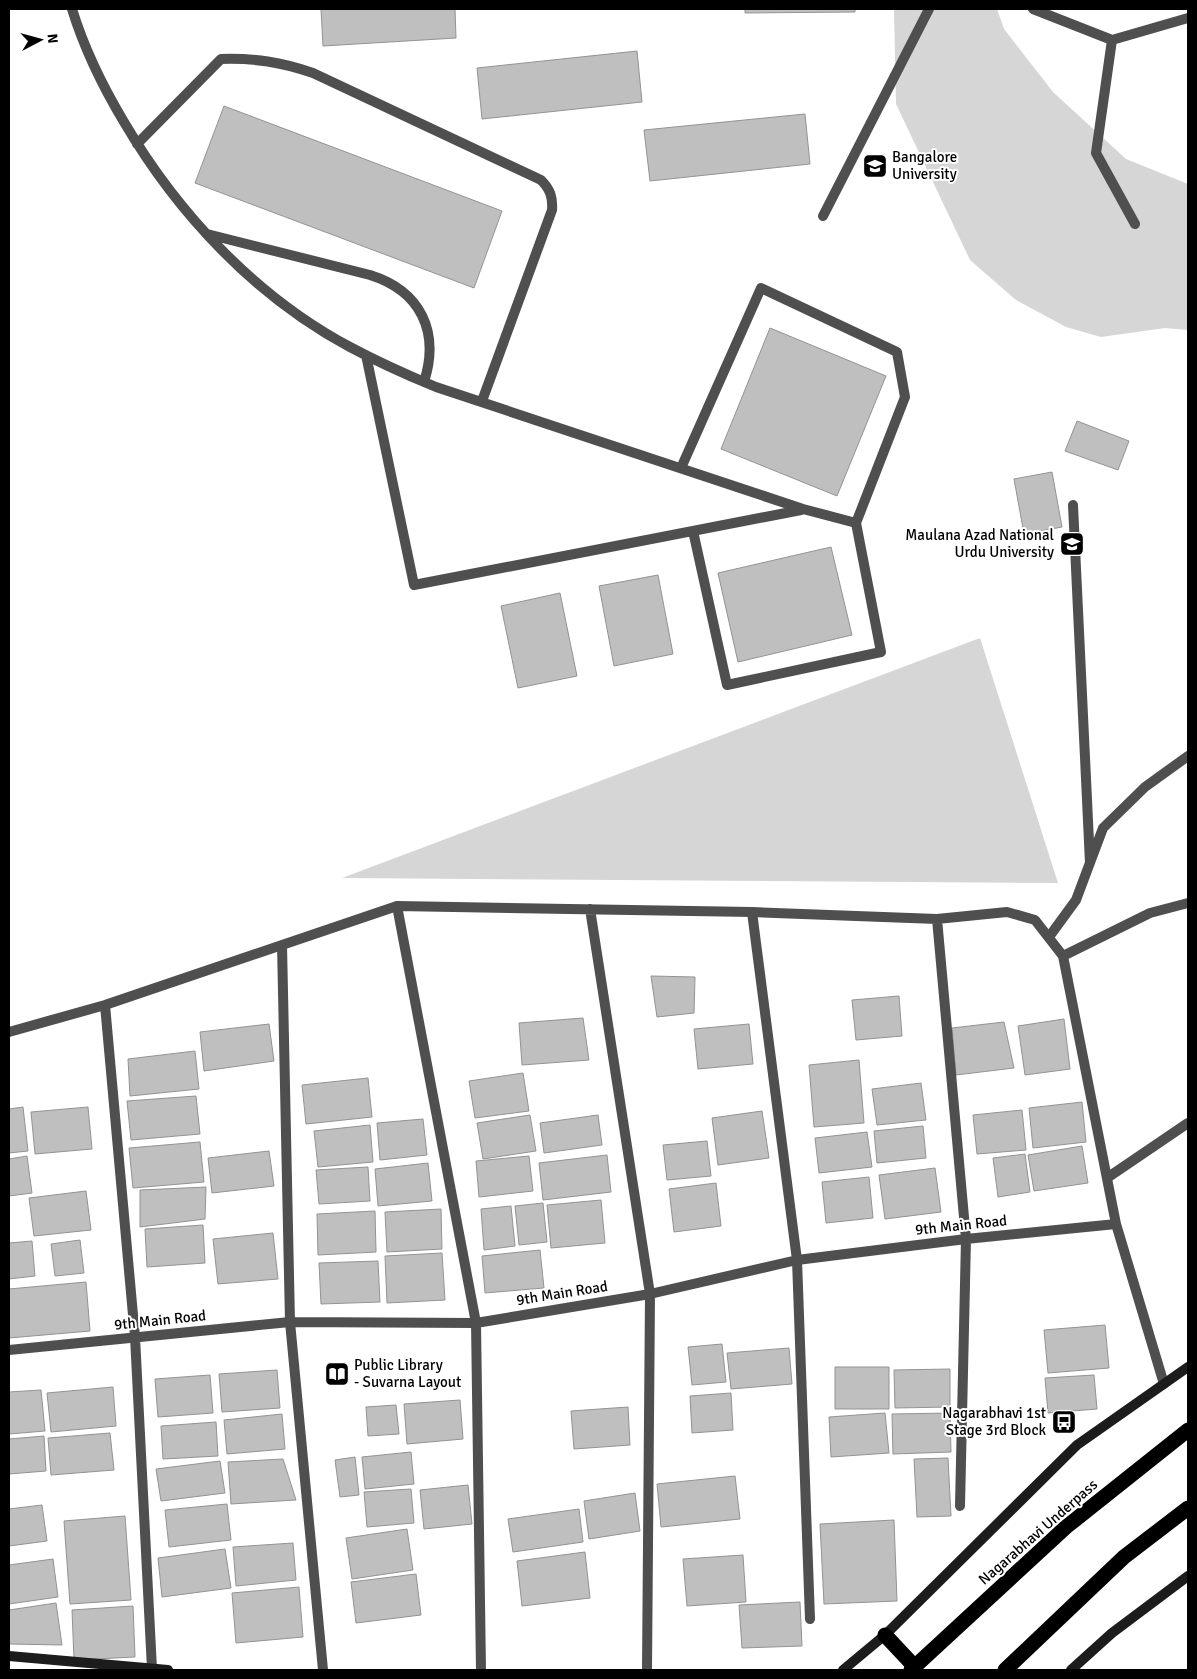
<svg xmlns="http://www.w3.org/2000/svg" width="1197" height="1679" font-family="Signika,sans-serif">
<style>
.green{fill:#d6d6d6}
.building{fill:#bfbfbf;stroke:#939393}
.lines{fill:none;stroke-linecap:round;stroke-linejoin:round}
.lane{stroke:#4f4f4f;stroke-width:10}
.street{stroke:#4f4f4f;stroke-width:10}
.secondary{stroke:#1c1c1c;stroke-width:10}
.highway{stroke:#000;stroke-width:15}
.labels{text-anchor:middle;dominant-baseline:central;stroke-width:4;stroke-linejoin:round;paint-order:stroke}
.poi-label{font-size:15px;fill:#000;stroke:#fff;text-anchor:start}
.street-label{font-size:15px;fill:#000;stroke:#fff}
</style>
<rect width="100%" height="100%" fill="#fff"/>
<path class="green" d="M894,9H997L1004,29L1053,92L1126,159L1188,184V330L1165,328L1101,337L1066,327L1016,300L970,260L896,104Z
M980,638L1058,883L342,878Z"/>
<path class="building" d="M321,9H455L456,38L323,46Z
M745,9H855V12L745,13Z
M637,51L642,102L482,119L477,68Z
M224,106L502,211L474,288L195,183Z
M805,114L810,164L650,181L644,130Z
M770,328L886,376L837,496L721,449Z
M1077,421L1129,441L1118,470L1065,451Z
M1052,472L1062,527L1024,534L1014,479Z
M831,547L852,635L738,662L718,573Z
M658,575L673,654L614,666L599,586Z
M560,593L577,676L518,688L501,606Z
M651,976L695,977L694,1013L657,1017Z
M899,996L902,1036L856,1040L852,1000Z
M583,1018L589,1060L522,1065L519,1023Z
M1064,1019L1070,1069L1025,1075L1018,1026Z
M1004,1022L1014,1068L956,1075L952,1028Z
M269,1024L274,1061L204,1071L200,1032Z
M749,1024L753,1064L698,1069L694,1029Z
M195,1051L199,1089L130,1096L128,1059Z
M859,1060L864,1123L814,1127L809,1065Z
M523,1073L529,1111L475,1118L469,1081Z
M368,1078L372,1117L306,1124L302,1085Z
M921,1083L926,1120L877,1125L872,1089Z
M196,1096L200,1134L131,1140L127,1101Z
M1082,1102L1086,1142L1033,1148L1029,1108Z
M23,1107L28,1151L9,1153V1109Z
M88,1107L92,1149L35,1154L31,1112Z
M1022,1110L1026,1150L977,1154L973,1115Z
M762,1111L769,1158L718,1165L712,1118Z
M530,1115L536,1151L483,1159L477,1123Z
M598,1115L602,1145L544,1153L540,1123Z
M423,1119L427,1155L380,1160L377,1123Z
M370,1125L373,1162L318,1167L314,1131Z
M923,1126L926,1158L877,1163L874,1131Z
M867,1132L872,1167L819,1173L815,1138Z
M707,1141L711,1176L667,1180L663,1145Z
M200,1142L204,1182L133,1188L129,1148Z
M1082,1146L1088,1183L1034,1191L1028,1155Z
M269,1151L274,1186L212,1193L208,1158Z
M1025,1154L1030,1192L998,1197L993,1158Z
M607,1155L611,1192L543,1200L539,1163Z
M27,1156L32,1193L9,1196V1159Z
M529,1156L533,1191L479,1197L476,1161Z
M428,1163L432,1201L378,1206L375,1169Z
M368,1167L370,1201L319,1204L316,1170Z
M935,1168L941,1212L885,1219L879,1175Z
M869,1177L873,1218L826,1223L822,1182Z
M716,1183L721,1226L674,1232L669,1189Z
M206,1187L205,1219L140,1227V1190Z
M86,1191L91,1230L34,1236L29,1198Z
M601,1200L605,1243L551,1248L547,1205Z
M543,1203L547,1242L519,1245L515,1206Z
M511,1206L515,1246L484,1250L481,1209Z
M441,1209L442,1249L387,1252L385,1212Z
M375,1211L376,1252L318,1255L317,1214Z
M203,1225L205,1263L147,1267L145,1229Z
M273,1233L278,1279L218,1284L213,1239Z
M80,1240L84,1273L55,1276L51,1244Z
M32,1241L35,1276L9,1279V1243Z
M540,1250L544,1288L485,1293L482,1256Z
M442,1253L445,1300L387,1303L385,1256Z
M378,1261L380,1302L321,1304L319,1263Z
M86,1282L90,1331L9,1338V1289Z
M1105,1325L1109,1368L1048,1373L1044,1330Z
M722,1344L726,1382L692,1385L688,1347Z
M789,1348L792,1384L731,1389L727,1353Z
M835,1367H889V1409H835Z
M950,1369V1407L895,1408L894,1370Z
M277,1370L280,1408L222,1412L219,1374Z
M210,1375L213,1413L158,1417L155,1379Z
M1094,1375L1097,1409L1048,1413L1045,1378Z
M113,1387L116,1426L51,1432L47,1393Z
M41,1390L45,1431L9,1434V1392Z
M731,1393L733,1430L692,1433L690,1396Z
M460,1400L463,1439L407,1444L404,1404Z
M396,1405L399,1434L368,1436L366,1407Z
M628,1407L630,1445L574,1449L571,1411Z
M885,1413L889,1453L831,1457L829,1417Z
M950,1413L951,1452L893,1454L892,1414Z
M282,1414L285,1449L227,1454L224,1420Z
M216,1422L218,1456L163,1459L161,1426Z
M110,1433L114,1470L51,1475L48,1438Z
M44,1436L46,1471L9,1474V1439Z
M411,1452L414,1484L365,1489L362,1457Z
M355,1457L359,1495L340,1497L335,1460Z
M948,1458L951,1516L917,1517L914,1459Z
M283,1459L296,1500L231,1504L228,1462Z
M220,1461L225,1493L161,1501L156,1469Z
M735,1476L740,1519L661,1527L657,1484Z
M468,1485L472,1524L424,1529L420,1490Z
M411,1489L414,1523L367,1527L364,1492Z
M635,1493L640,1531L589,1539L584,1501Z
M227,1504L231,1540L169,1547L165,1510Z
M42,1505L47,1541L9,1546V1509Z
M579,1509L583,1542L513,1552L508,1519Z
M125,1516L131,1600L70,1604L64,1521Z
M894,1520L897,1601L824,1604L820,1524Z
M407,1529L413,1570L352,1579L346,1538Z
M293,1543L296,1580L236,1586L233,1547Z
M225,1549L231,1588L162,1597L158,1558Z
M585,1552L590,1598L522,1606L517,1561Z
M743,1555L746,1602L687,1606L683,1559Z
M53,1559L58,1597L9,1604V1565Z
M416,1574L421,1615L356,1623L351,1582Z
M299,1587L303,1637L236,1643L232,1593Z
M800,1602L802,1646L742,1648L739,1605Z
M56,1603L62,1645L9,1644V1610Z
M133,1606L135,1657L74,1660L72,1610Z"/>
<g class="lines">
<path class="lane" d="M72,9C84,48 103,87 124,122C178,214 256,297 350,347C378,362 407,375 436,387L803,509L856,523
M1033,9L1112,40L1188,18
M1112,40L1096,153L1135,224
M137,144L221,59C255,58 281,62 313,73L541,180C550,189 553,197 552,210L482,401
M823,216L929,9
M207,234L370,275C421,291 440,332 424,382
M366,355L414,585L801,510
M681,468L761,288L897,352L905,397L856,523L881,652L727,685L693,531
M1073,505L1090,863
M1049,937L1076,900L1103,828L1145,787L1188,756"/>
<path class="street" d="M397,906L476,1323L481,1670
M590,909L650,1294L647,1670
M752,912L797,1260L810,1619
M937,919L966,1239L960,1506
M282,945L290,1322L323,1670
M1063,956L1150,913L1188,903
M105,1005L135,1337L152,1669
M9,1032L105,1005L397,906L752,912L937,919L1007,912L1035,920L1063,956L1116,1224L1164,1384
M1107,1178L1188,1123
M9,1350L290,1322L476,1323L650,1294L797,1260L966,1239L1116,1224"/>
<path class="secondary" d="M9,1656L168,1670
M843,1670L885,1635L1077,1445L1188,1367
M1071,1670L1112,1633L1188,1576"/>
<path class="highway" d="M885,1635L915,1667
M911,1670L1066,1527L1188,1430
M1005,1670L1124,1557L1188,1508"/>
</g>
<defs>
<symbol id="university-square" viewBox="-11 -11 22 22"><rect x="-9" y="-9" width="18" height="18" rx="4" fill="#000" stroke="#fff"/><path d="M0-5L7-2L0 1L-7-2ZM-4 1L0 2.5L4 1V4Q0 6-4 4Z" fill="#fff"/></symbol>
<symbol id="library-square" viewBox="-11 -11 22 22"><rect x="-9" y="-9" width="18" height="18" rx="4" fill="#000" stroke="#fff"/><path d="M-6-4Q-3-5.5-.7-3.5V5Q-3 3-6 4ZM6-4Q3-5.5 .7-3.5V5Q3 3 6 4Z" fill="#fff"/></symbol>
<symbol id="bus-square" viewBox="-11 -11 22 22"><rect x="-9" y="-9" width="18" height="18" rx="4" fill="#000" stroke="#fff"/><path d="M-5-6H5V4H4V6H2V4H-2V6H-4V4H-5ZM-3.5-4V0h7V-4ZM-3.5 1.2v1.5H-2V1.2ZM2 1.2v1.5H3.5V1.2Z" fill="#fff"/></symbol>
</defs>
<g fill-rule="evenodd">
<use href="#university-square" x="861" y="152" width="28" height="28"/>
<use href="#university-square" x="1058" y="530" width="28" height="28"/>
<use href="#library-square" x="323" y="1360" width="28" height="28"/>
<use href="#bus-square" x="1050" y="1408" width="28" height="28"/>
</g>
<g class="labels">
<g class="poi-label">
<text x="892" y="157">Bangalore<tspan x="892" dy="17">University</tspan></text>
<text x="1054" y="535" text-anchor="end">Maulana Azad National<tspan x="1054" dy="17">Urdu University</tspan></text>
<text x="354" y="1365">Public Library<tspan x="354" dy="17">- Suvarna Layout</tspan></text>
<text x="1046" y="1413" text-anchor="end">Nagarabhavi 1st<tspan x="1046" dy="17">Stage 3rd Block</tspan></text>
</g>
<g class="street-label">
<text transform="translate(961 1225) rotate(-6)">9th Main Road</text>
<text transform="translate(562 1293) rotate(-9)">9th Main Road</text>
<text transform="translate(160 1320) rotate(-6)">9th Main Road</text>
<text transform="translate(1038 1532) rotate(-41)">Nagarabhavi Underpass</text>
</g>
</g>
<rect width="1197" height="1679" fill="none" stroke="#000000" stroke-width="20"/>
<g transform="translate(40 40) rotate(84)" stroke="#ffffff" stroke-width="4" paint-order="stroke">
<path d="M0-4L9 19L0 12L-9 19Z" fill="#000000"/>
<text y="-8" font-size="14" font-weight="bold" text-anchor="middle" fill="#000000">N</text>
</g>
</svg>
